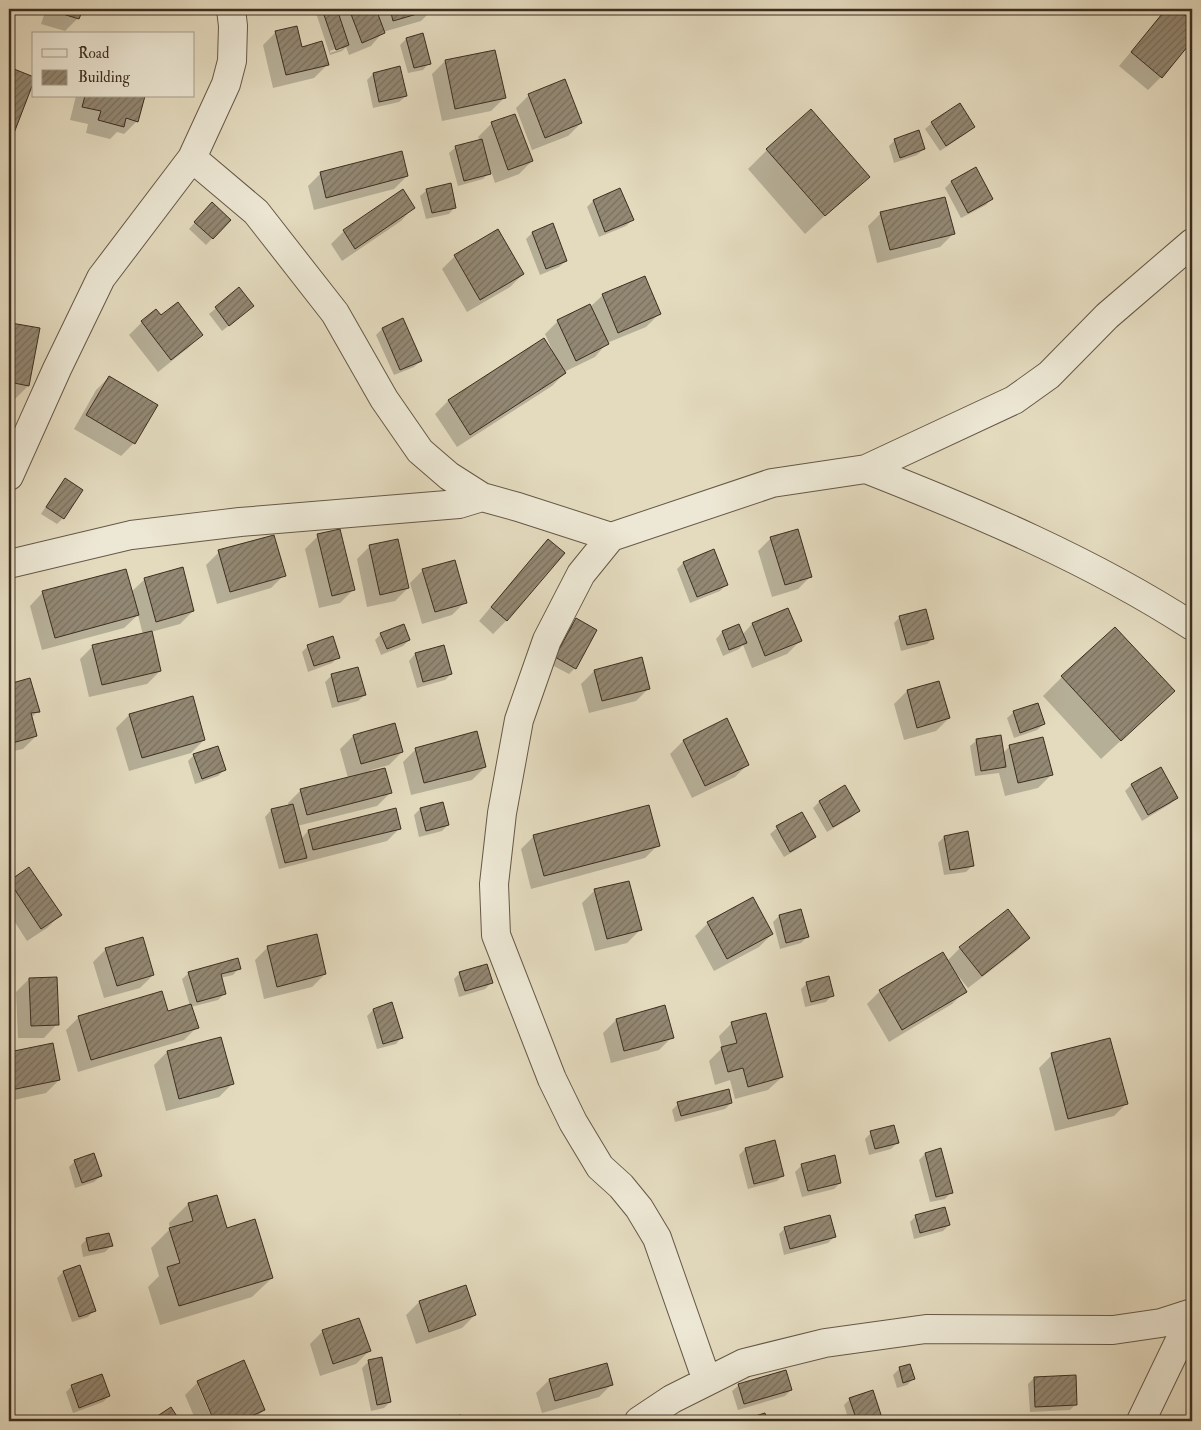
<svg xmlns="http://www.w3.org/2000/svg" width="1201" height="1430" font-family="'IM FELL Double Pica',serif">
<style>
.shadow{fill:#0003;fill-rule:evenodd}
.building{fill:url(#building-hatch);stroke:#3c2e20}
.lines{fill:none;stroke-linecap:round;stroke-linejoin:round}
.street-casing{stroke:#665948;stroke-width:30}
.street{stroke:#ede8d5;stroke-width:28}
</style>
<defs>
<pattern id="building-hatch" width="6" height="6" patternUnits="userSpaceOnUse" patternTransform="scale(1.25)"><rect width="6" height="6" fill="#938873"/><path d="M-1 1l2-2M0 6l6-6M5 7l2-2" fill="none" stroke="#79705e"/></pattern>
</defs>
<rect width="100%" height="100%" fill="#e4dbbf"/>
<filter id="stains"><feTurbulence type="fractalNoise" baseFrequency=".004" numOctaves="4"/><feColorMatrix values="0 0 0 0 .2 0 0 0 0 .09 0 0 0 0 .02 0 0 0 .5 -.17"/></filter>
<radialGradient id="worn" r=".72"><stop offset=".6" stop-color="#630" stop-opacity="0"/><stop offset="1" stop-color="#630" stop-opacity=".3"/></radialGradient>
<path class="shadow" d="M46,9H81L78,18L65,31L41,24Z
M316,9H433L421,21L383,32L371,46L349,55L346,47L342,51L330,55L315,10ZM342,46V49L330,53V51Z
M1167,9H1175L1192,23V39L1161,77L1148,90L1119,66Z
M276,32L301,48L327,65L314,78L273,88L263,45Z
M406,39L429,63L423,70L408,73L400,45Z
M494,51L504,98L491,111L442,121L432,74L445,61Z
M9,68L34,78L9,143Z
M373,74L406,96L399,102L373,108L367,80Z
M529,95L581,123L568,136L532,150L516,108Z
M76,96H144L137,121L124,134L117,132L110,139L86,133L88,124L70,120Z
M959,105L974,127L967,133L940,151L925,129L932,123Z
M515,115L532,161L519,174L495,183L491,171L483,179L458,186L449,153L456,147L480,140L478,137L491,124Z
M895,140L924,149L917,155L894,163L889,146Z
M767,150L868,176L805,234L748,169Z
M976,169L992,198L986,205L961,218L945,188L951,182Z
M321,173L407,176L394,189L314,210L308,186Z
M427,190L455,207L449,214L426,219L420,196Z
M620,190L632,220L626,226L599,237L587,207L593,201Z
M413,208L401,221L342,261L331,244L344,231Z
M206,210L230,220L206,245L189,229Z
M881,213L953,234L940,247L877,263L868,226Z
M552,225L566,261L559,267L540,275L526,239L532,233Z
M455,256L523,274L510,287L467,312L442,269Z
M239,289L246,312L222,331L209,314Z
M603,295L659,314L646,327L607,343L595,357L564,372L565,373L552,386L457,447L435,414L448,401L543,339L551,352H553L545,334L558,321L590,307Z
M161,317L201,335L188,348L158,372L129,335L142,322Z
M403,320L420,361L414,367L394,375L376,335L382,329Z
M11,324L28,386L15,399L9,397V326Z
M109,377L134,443L121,456L74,429L96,390Z
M65,480L63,518L57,524L41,514L59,486Z
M318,536L353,590L340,603L319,608L305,549Z
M771,538L811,576L798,589L772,597L758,551Z
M548,541L563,553L506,621L493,634L479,621L535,554Z
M370,546L408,588L395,601L367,607L357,559Z
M219,552L284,575L271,588L217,604L206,565Z
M683,563L726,585L720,591L690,603L677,569Z
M423,570L465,602L452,615L422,624L410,583Z
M145,579L193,611L180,624L151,632L160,671L147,684L89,697L80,659L93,646L143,635L138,615L124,628L42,650L30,606L43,592H131Z
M787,610L800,641L787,654L752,668L743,645L739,649L723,656L716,639L722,632L738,626L742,635L752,624Z
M900,617L933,638L927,644L901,651L894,623Z
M576,620L575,668L569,674L550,664L570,626Z
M381,634L409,640L403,646L381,655L375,640Z
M308,646L338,657L332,663L308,672L302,652Z
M443,646L451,674L445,680L417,688L409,661L415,654Z
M641,659L649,688L636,701L589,713L581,684L594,671Z
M332,675L365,695L358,701L332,708L325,682Z
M1062,677L1154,710L1101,759L1043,696Z
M29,680L38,711L31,718L36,736L23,749L9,752V685Z
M939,683L949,718L936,731L904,740L894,704L907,691Z
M1014,712L1044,724L1037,730L1014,738L1007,718Z
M129,715L204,740L191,753L129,771L116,728Z
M726,720L748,764L735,777L692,798L670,754L683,741Z
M394,725L402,752L389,765L371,770L390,793L377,806L297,826L301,839L308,831L400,828L387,841L279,869L265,817L271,810L289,806L288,803L301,790L348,778L340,749L353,736Z
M1042,738L1051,775L1038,788L1005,796L999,773L975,776L970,746L977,740L1003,753L1009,747Z
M416,749L485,767L472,780L411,795L403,762Z
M194,755L224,770L218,776L195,784L188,761Z
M1161,769L1177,798L1170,804L1142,821L1125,791L1131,785Z
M845,787L858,811L852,817L827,832L813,808L819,802Z
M442,804L448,825L442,831L419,837L414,815L420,809Z
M802,813L814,837L808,843L784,857L770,834L777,828Z
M534,836L658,845L645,858L531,889L521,849Z
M944,837L972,866L966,872L944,875L938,843Z
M29,869L60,915L47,928L27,941L9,913V882Z
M595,890L640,930L627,943L595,951L582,903Z
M779,916L807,937L801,943L780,949L773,922Z
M708,923L772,934L759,947L714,971L695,936Z
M1029,938L1016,951L968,988L955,972L954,973L965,991L952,1004L889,1042L867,1004L880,991L943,954L947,961L960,948Z
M268,947L325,974L312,987L264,999L255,960Z
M106,949L153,975L140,988L104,998L93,962Z
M239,968L233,975L220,978L225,993L218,1000L191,1007L197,1027L184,1040L78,1072L66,1030L79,1017L167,1012L190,1006L182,979L189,973Z
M460,973L491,983L485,989L459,997L454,979Z
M29,979L57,1024L44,1038H18L16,992Z
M807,983L832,995L826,1002L805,1007L801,989Z
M373,1010L402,1037L396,1044L377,1049L367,1016Z
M616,1020L672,1037L659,1050L611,1063L603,1033Z
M732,1023L782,1077L768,1090L735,1099L730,1080L715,1085L709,1061L722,1048L719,1036Z
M220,1038L232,1084L219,1097L166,1111L154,1065L167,1052Z
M52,1044L59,1080L46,1093L9,1101V1053Z
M1052,1055L1127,1103L1114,1116L1055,1131L1039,1068Z
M731,1103L725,1109L675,1122L672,1110L678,1104Z
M871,1133L898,1142L891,1149L869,1155L865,1139Z
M745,1149L783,1175L777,1181L748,1189L739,1155Z
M925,1154L951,1192L945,1199L930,1202L919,1160Z
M75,1161L101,1176L94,1182L75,1188L69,1167Z
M801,1166L840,1183L834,1189L802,1197L795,1172Z
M216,1196L226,1229L272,1278L252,1297L160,1325L148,1287L159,1276L151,1248L170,1229L169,1223L188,1204Z
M916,1216L949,1225L943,1231L914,1239L910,1222Z
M785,1228L834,1237L828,1243L784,1255L779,1234Z
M87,1239L111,1246L105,1252L83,1257L81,1245Z
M79,1266L94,1310L88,1317L72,1322L57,1278L63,1272Z
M419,1302L475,1315L462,1328L416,1344L406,1315Z
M323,1331L369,1351L356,1364L320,1376L310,1344Z
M368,1362L390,1402L384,1408L371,1411L362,1368Z
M606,1364L612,1384L599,1397L542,1413L536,1393L549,1380Z
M900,1368L913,1379L907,1385L897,1388L893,1375Z
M1034,1378L1076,1404L1070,1410L1030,1412L1028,1384Z
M198,1382L264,1410L252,1421H215L200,1386H198L213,1421H196L185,1395Z
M739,1385L791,1390L785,1396L738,1410L732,1391Z
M72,1386L109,1396L103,1402L73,1413L66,1392Z
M850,1399L881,1421H849L844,1405Z"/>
<path class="building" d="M54,9H83L79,19L53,11Z
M322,9H337L349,45L336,50Z
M349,9H376L385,33L362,43Z
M390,9H434L393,21Z
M1166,9H1177L1192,21V41L1162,78L1131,52Z
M297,26L302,47L322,41L329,65L286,75L275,31Z
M423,33L431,64L414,68L406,38Z
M495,50L506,98L455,109L445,60Z
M400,66L407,96L379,102L373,73Z
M9,67L34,77V81L9,146Z
M565,79L582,123L545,138L528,94Z
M85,96H145L138,122L126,118L124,127L98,120L101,111L82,107Z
M960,103L975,127L946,146L931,122Z
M811,109L870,177L825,216L766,149Z
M515,114L533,161L508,170L491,122Z
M919,130L925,149L900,158L894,139Z
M482,139L491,174L464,181L455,146Z
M402,151L408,176L326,198L320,172Z
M976,167L993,199L968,213L951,181Z
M451,183L456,208L432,213L426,189Z
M620,188L634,220L605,232L593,200Z
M403,189L415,208L355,249L343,230Z
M945,197L955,234L890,250L880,212Z
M212,202L231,220L213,239L194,222Z
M553,223L567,261L546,269L532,232Z
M498,229L524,274L480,300L454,255Z
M645,276L661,314L618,333L602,294Z
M239,287L254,306L229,326L215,307Z
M178,302L203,335L171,360L141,321L156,309L161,315Z
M590,304L609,344L576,361L557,320Z
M403,318L422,361L400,370L382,328Z
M11,323L40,328L29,386L9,382V333Z
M544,338L566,373L470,435L448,400Z
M109,376L158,405L135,444L86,415Z
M65,478L83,490L64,519L46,507Z
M340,529L355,590L332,596L317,534Z
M798,529L812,577L785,585L770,537Z
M274,535L286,576L230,592L218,550Z
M398,539L409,588L380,595L369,545Z
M548,539L565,553L507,621L491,607Z
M714,549L728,585L697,597L683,562Z
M455,560L467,603L435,612L422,569Z
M183,567L194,611L156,622L144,578Z
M126,569L139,615L55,638L42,591Z
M788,608L802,641L765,656L752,623Z
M926,609L934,639L907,645L899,616Z
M576,618L597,630L576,669L555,657Z
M404,624L410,640L387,649L380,633Z
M739,624L747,643L729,650L722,631Z
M1115,627L1175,691L1121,741L1061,676Z
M152,631L161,671L102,685L92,645Z
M333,636L340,658L314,666L307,645Z
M444,645L452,674L423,682L415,653Z
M642,657L650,689L602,701L594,670Z
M358,667L366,695L338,702L331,674Z
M30,678L40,712L31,713L37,736L9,744V684Z
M939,681L950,718L917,728L907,690Z
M193,696L205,740L142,758L129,714Z
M1038,703L1045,724L1020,733L1013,711Z
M727,718L749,765L705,786L683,740Z
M395,723L403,752L361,764L353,735Z
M477,731L486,767L424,783L415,748Z
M1001,735L1006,767L981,771L976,739Z
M1043,737L1053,775L1018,783L1009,745Z
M218,746L226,770L202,779L193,754Z
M1161,767L1178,798L1148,815L1131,784Z
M385,768L392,793L307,815L300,789Z
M845,785L860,811L833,827L819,801Z
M443,802L449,825L426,831L420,808Z
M293,804L307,858L285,863L271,809Z
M649,805L660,846L544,876L533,835Z
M396,808L401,829L313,850L308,830Z
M802,812L816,837L790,852L776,826Z
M968,831L974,866L950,870L944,836Z
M29,867L62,915L41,929L9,881Z
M629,881L642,930L607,939L594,889Z
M753,897L773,934L727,959L707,922Z
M801,909L809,937L786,943L779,915Z
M1008,909L1030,938L982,976L959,947Z
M317,934L326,974L277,987L267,946Z
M143,937L154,975L117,986L105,948Z
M943,952L967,992L902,1030L879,990Z
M238,958L241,969L221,974L226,994L197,1002L188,972Z
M487,964L493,983L465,991L459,972Z
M829,976L834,996L811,1002L806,982Z
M57,977L59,1025L31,1026L29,978Z
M162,991L168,1011L191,1004L199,1028L91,1060L78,1016Z
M392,1002L403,1038L383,1044L373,1009Z
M665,1005L674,1038L624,1051L616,1019Z
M766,1013L783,1077L748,1087L743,1068L728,1072L721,1047L737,1043L731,1022Z
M221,1037L234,1084L179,1099L167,1051Z
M1110,1038L1128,1104L1068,1119L1051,1053Z
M53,1043L60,1080L11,1090L9,1080V1052Z
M729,1089L732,1103L681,1116L677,1102Z
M894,1125L899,1143L875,1149L870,1131Z
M775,1140L784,1176L754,1184L745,1148Z
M941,1148L953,1193L936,1197L925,1153Z
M94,1153L102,1176L82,1183L74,1160Z
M835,1155L841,1183L808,1191L801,1164Z
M217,1195L227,1228L255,1219L273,1278L179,1306L167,1267L180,1263L169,1228L193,1221L188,1203Z
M945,1207L950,1225L920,1233L915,1215Z
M830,1215L836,1237L790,1249L784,1227Z
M109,1233L113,1246L89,1251L86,1238Z
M80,1265L96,1311L79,1317L63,1271Z
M466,1285L476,1315L429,1332L419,1301Z
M359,1318L371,1351L333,1364L322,1330Z
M382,1357L391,1402L377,1405L368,1360Z
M244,1360L265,1410L240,1421H214L197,1381Z
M607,1363L613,1385L555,1401L549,1379Z
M910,1364L915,1379L903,1383L899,1367Z
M786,1370L792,1390L744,1404L738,1384Z
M102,1374L110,1396L79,1408L71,1385Z
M1076,1375L1077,1405L1035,1407L1034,1377Z
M873,1390L883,1421H857L849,1398Z
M171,1407L180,1421H150Z
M765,1413L767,1421H739Z
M461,1415L462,1421H436Z"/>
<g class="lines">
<defs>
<path id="street" d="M192,158L256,212L335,313L384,399L420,451L449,476L482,497L518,507L611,537
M866,469C978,513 1090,560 1192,626
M9,476L57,369L101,278L192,158L226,84L232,61L233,26L231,9
M9,564L131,535L240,522L459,504L482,497
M707,1381L657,1238L639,1208L621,1186L600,1167L573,1122L552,1079L496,935L494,884L502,813L519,720L547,640L581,574L611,537L772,483L866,469L1014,400L1049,375L1107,316L1192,243
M639,1421L672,1399L744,1363L825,1343L926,1329L1113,1330L1161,1323L1192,1313
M1141,1421L1192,1315"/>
</defs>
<use href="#street" class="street-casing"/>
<use href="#street" class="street"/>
</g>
<rect width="1201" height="1430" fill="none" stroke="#e4dbbf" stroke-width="30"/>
<rect x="10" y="10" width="1181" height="1410" fill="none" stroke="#3c2e20" stroke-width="2.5"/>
<rect x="15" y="15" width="1171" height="1400" fill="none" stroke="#3c2e20"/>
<rect x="32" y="32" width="162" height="65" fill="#ede8d5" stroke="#a69e8d"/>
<rect x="42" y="49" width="25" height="8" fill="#ede8d5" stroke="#a69e8d"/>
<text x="78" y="58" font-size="15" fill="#3c2e20">Road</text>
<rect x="42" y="70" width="25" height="15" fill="url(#building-hatch)" stroke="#a69e8d"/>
<text x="78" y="82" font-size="15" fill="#3c2e20">Building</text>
<rect width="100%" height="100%" filter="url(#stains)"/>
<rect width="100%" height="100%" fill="url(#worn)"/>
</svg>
